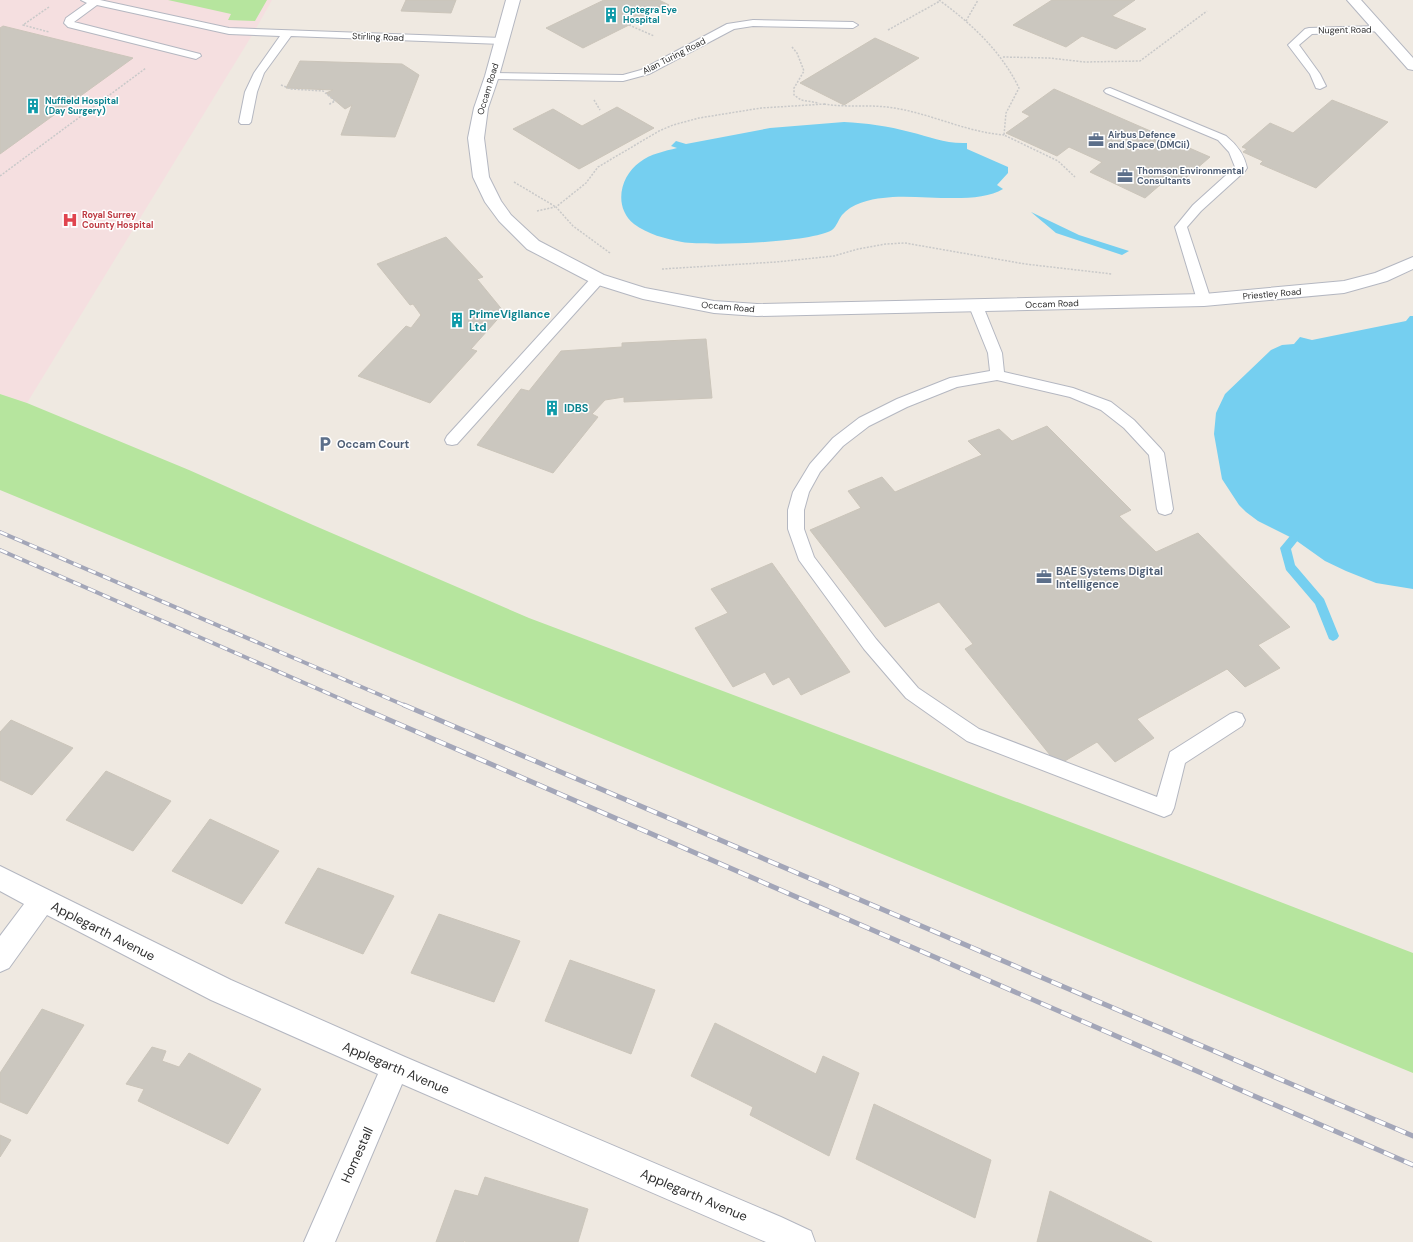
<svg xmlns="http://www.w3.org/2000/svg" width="1413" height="1242" font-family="'DM Sans',sans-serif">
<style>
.medical{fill:#f5dfe0}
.green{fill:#b6e59e}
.water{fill:#75cff0}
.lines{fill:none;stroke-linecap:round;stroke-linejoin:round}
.stream{fill:#75cff0;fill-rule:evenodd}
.building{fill:#cbc7bf;stroke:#cbc5ba}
.lane-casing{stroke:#b4b7c1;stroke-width:2}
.street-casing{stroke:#b4b7c1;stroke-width:2}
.path{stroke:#c9c9c9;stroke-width:1.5;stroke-dasharray:2 1.5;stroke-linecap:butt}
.lane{fill:#fff;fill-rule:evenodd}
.street{fill:#fff;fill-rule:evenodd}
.rail-far1-casing{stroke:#a3a6b8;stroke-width:4}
.rail-casing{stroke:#a3a6b8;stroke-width:5}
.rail-far1{stroke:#fff;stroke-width:2.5;stroke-dasharray:8;stroke-linecap:butt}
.rail{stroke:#fff;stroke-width:3.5;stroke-dasharray:11;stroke-linecap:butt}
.labels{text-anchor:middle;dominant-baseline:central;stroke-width:3;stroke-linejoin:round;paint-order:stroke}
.far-culture-label{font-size:9px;font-weight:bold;fill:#0d838f;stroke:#fff;text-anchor:start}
.far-street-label{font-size:9px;fill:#2e2e2e;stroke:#fff}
.far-service-label{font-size:9px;font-weight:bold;fill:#4e5e75;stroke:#fff;text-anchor:start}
.far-health-label{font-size:9px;font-weight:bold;fill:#be3a42;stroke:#fff;text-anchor:start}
.culture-label{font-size:11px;font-weight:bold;fill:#0d838f;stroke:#fff;text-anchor:start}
.service-label{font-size:11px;font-weight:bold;fill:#4e5e75;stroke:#fff;text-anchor:start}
.near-street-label{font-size:13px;fill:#2e2e2e;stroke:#fff}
</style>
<rect width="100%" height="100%" fill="#efe9e1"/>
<path class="medical" d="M0,0H272L254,32L27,403L0,394Z"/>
<path class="green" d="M168,0H267L255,21L228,20L231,14Z
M0,394L27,403L189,470L313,525L529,618L1200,871L1413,953V1073L0,490Z"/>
<path class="water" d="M844,122C866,123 888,126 910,132C931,137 945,144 967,143V149L1008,167V173L997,185L1003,189C976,206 916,193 883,198C870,199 851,204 842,215C838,220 837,226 832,230C810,243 708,246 682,242C666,239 647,234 634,224C613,207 620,176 640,162C650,154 665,151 677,148L671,146L676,141L686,144L770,128Z
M1031,212L1079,235L1129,251L1122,255L1056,233Z
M1410,316H1413V589L1376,583L1346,571L1325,561L1294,539L1258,521L1246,512L1239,505L1222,479L1214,434L1216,413L1225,394L1271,350L1282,345L1294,344L1300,337L1312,340L1406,321Z"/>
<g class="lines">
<path class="stream" d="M1294,535L1298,536L1299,539L1291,549L1295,565L1324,599L1339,636L1337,639L1333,641L1329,639L1315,604L1286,570L1280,548L1290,536Z"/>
</g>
<path class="building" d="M406,0H456L451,13L401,11Z
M604,0H659L669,5L583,48L546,28Z
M1052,0H1135L1112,16L1146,29L1116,49L1082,36L1066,47L1013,25Z
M3,26L133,58L0,154V28Z
M875,38L919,58L844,105L800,83Z
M300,61L402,64L419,75L395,137L341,135L352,105L345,109L326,93L333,90L286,88Z
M1054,89L1210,157L1180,183L1168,178L1145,198L1090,172L1102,162L1069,147L1057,156L1006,133L1030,116L1022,112Z
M1332,100L1388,122L1316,188L1260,164L1263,161L1243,152L1247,149L1242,147L1270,123L1293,133Z
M617,107L654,128L579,169L513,129L553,109L582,126Z
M446,237L483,277L477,279L504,312L471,349L477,351L430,403L358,376L406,326L411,328L421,315L413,304L410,305L377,264Z
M706,339L712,398L624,402V397L605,400L592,414L598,417L553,473L477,445L521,389L529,391L561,351L622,347V343Z
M1047,426L1131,510L1119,516L1156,552L1198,533L1290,627L1258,645L1280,668L1245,687L1227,669L1137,719L1154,738L1115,762L1097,742L1058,765L965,649L973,644L939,602L885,627L810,530L861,508L848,491L882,477L895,492L982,455L968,441L999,429L1012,441Z
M772,563L850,672L801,695L789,677L773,685L765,672L733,687L695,628L728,613L711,589Z
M11,720L73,748L32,795L0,780V732Z
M106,771L171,801L133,851L66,820Z
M210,819L279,851L242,904L172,871Z
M318,868L394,896L363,954L285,923Z
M439,914L520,941L494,1002L411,973Z
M570,960L655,990L631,1054L545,1021Z
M42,1009L84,1025L27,1114L0,1102V1073Z
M715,1023L816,1074L823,1056L859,1073L829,1156L750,1115L753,1107L691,1076Z
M152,1047L166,1051L162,1061L179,1067L189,1053L261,1089L228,1144L138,1101L144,1089L126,1084Z
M874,1104L991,1160L975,1218L856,1159Z
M0,1135L11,1140L0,1157Z
M485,1177L588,1209L578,1242H468L464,1241L463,1242H436L455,1190L478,1196Z
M1050,1191L1152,1242H1037Z"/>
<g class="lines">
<defs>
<path id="lane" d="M81,0H100L229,28L502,38L507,41L502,44L291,36L264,73L257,92L251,122L249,124H241L239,122L245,92L254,73L280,36L229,34L97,5L74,22L200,54L201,56L196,59L68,27L64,23L66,18L87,3Z
M753,20L853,22L858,25L853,28L753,26L734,29L649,74L623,81L492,79L487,76L492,73L623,75L641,70L727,24Z
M1379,26L1384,29L1383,31L1312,34L1299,45L1320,74L1326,86L1320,89L1316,88L1310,74L1288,45L1305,29L1309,28Z
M1110,88L1226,136C1237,145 1244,154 1247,168L1245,171L1201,211L1187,227L1211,300L1209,303L1204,304L1199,303L1197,300L1175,227L1193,205L1235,167L1229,152L1218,140L1106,93L1104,91L1106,89Z
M598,275L603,276L605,279L603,282L457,444L452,445L447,444L445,440L447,436L593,276Z
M976,302L981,303L983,306L1002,353L1004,372L1073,388L1111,402L1134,420L1161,449L1164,453L1173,509L1171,513L1165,515L1159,513L1157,509L1149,455L1124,428L1101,410L1070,397L997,380L957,387L907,407L869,426L843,446L820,472L809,492L804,510V529L814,557L876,639L918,688L979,729L1157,797L1170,752L1230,714L1236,712L1242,714L1245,720L1242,726L1185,763L1174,808L1171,814L1164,817L967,741L906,698L864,649L799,560L788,529V510L793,492L810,464L833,438L859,418L897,399L950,378L990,371L988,353L969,306L971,303Z"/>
<path id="street" d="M506,0H520L499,76L488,108L484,138L489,177L501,201L511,215L539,241L604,275L645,288L714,301L757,304L1204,294L1344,281L1375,273L1413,257V269L1387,281L1344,293L1204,306L757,316L714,313L643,299L592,283L527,249L499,221L485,202L473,177L468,138L474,108L485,76Z
M1347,0H1361L1413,58V70L1408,69Z
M0,866L231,980L405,1057L781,1217L811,1231L815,1242H766L402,1084L335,1242H304L378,1074L211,1000L47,915L9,968L0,972V936L24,904L0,891Z"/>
</defs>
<use href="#lane" class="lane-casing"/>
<use href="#street" class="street-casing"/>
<path class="path" d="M939,0C972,24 1001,51 1019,88L1006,113L1004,135L1058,161L1075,177
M49,7L23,25L49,32
M966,21L978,0
M629,25L654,36
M888,30L940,1
M792,47L797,53L804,71L794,88V95L801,100L819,103
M1003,57L1049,58L1085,62L1140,61L1207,11
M281,85L291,89L323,91L335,101L328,105
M594,100L600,110
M824,104C847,108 871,104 894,108C932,114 966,132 1004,135
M0,176L146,68
M514,182L556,207
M537,211L555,207
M610,253L573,226L556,207L586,183L598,167L659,131L673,125L699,118L761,108L825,104
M662,269L776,262L834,256L858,249L886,244L905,243L1025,264L1112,274"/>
<use href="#lane" class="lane"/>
<use href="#street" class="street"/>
<defs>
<path id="rail-far1" d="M0,532L406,706
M0,550L357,706"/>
<path id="rail" d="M355,705L1413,1165
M404,705L1413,1136"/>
</defs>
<use href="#rail-far1" class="rail-far1-casing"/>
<use href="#rail" class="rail-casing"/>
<use href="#rail-far1" class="rail-far1"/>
<use href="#rail" class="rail"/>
</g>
<defs>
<symbol id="building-bare" viewBox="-9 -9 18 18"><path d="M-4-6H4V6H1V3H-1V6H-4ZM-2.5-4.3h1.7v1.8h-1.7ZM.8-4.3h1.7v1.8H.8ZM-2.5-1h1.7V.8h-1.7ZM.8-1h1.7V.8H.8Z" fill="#0f9aa8" stroke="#fff" stroke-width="2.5" paint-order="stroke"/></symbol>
<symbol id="office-bare" viewBox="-9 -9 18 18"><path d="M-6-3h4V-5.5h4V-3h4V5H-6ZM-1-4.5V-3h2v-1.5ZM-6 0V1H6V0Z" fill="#5c6f8a" stroke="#fff" stroke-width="2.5" paint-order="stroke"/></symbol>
<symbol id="hospital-bare" viewBox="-9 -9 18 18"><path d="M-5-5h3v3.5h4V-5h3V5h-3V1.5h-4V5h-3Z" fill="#e0444e" stroke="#fff" stroke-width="2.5" paint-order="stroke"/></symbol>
<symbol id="parking-bare" viewBox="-9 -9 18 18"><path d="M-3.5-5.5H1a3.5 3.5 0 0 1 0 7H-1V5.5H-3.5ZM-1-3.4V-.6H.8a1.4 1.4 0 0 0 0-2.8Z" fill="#5c6f8a" stroke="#fff" stroke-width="2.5" paint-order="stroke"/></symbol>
</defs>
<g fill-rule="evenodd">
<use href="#building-bare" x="600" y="4" width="22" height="22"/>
<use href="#building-bare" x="22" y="95" width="22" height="22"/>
<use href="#office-bare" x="1085" y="129" width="22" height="22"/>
<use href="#office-bare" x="1114" y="165" width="22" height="22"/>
<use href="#hospital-bare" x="59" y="209" width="22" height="22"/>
<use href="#building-bare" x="446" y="309" width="22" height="22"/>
<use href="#building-bare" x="541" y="397" width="22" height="22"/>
<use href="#parking-bare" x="314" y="433" width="22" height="22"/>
<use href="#office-bare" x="1033" y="566" width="22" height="22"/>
</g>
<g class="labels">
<g class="far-culture-label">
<text x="623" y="10">Optegra Eye<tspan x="623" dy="10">Hospital</tspan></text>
<text x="45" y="101">Nuffield Hospital<tspan x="45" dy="10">(Day Surgery)</tspan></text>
</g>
<g class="far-street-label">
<text transform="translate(1345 30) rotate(-1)">Nugent Road</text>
<text transform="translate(378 37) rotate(2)">Stirling Road</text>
<text transform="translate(674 56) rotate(-27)">Alan Turing Road</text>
<text transform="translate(488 89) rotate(-73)">Occam Road</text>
<text transform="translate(1272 294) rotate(-5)">Priestley Road</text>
<text transform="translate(1052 304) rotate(-2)">Occam Road</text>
<text transform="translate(728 307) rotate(5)">Occam Road</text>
</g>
<g class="far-service-label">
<text x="1108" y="135">Airbus Defence<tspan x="1108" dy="10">and Space (DMCii)</tspan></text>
<text x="1137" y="171">Thomson Environmental<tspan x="1137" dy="10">Consultants</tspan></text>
</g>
<g class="far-health-label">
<text x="82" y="215">Royal Surrey<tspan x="82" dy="10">County Hospital</tspan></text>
</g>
<g class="culture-label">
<text x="469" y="314">PrimeVigilance<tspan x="469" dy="13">Ltd</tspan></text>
<text x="564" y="408">IDBS</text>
</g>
<g class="service-label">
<text x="337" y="444">Occam Court</text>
<text x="1056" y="571">BAE Systems Digital<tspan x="1056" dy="13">Intelligence</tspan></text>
</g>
<g class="near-street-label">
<text transform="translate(103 931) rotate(27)">Applegarth Avenue</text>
<text transform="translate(396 1068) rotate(23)">Applegarth Avenue</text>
<text transform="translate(357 1155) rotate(-66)">Homestall</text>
<text transform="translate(694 1195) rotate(23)">Applegarth Avenue</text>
</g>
</g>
</svg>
